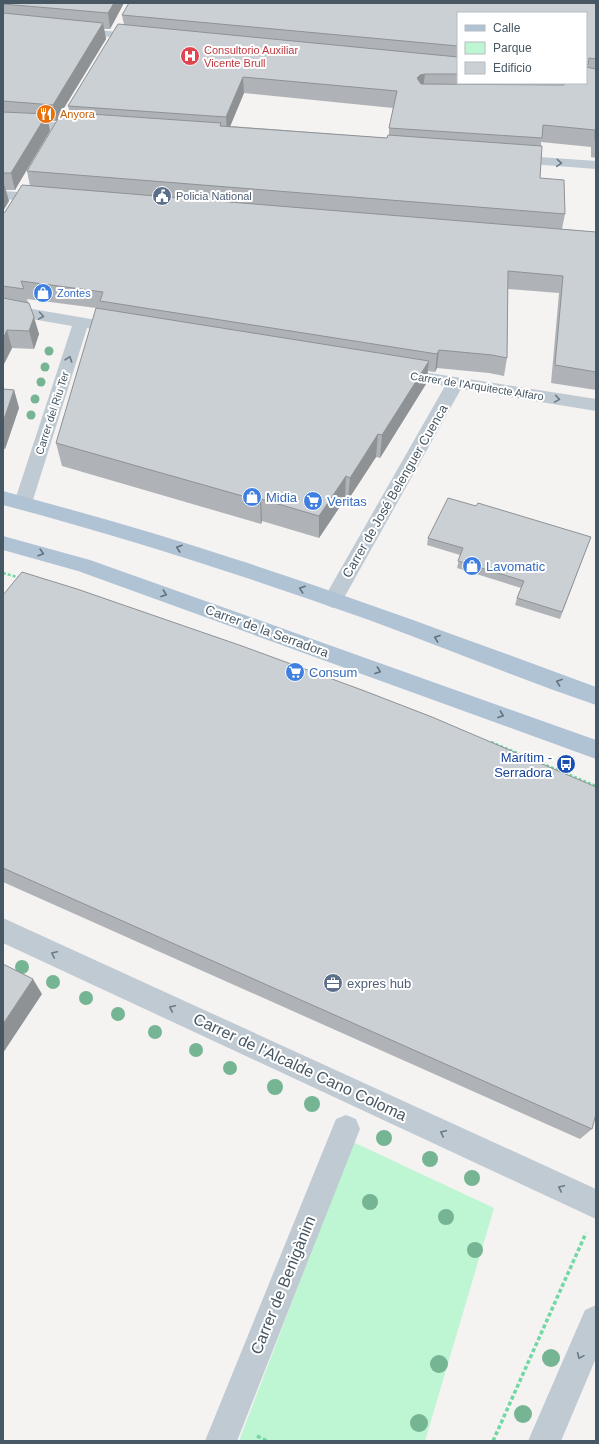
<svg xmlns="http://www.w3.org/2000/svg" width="599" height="1444" font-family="Helvetica,sans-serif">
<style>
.green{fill:#bef5d2}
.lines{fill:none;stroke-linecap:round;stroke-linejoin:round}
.path-far1{stroke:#71d8a3;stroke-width:2.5;stroke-dasharray:3 2;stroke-linecap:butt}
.path{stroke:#71d8a3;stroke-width:3.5;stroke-dasharray:4 2.5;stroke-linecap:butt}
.minor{fill:#bfcad3;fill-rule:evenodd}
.major{fill:#b0c3d4;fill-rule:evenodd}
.tree{fill:#75b593}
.wall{fill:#afb3b7;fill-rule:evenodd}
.shaded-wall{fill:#8e9295}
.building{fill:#cbd0d5;stroke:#8e9295}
.oneway{stroke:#6b7a85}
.oneway2{stroke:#61727f}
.labels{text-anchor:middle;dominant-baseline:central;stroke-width:4;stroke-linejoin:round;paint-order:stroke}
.far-health-label{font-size:11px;fill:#be3a42;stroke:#fff;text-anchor:start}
.far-food-label{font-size:11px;fill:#c56008;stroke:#fff;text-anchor:start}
.far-service-label{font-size:11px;fill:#4e5e75;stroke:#fff;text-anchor:start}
.far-shop-label{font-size:11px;fill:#366cbe;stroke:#fff;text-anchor:start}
.far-street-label{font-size:11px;fill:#475763;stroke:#fff}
.street-label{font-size:13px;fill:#475763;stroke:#fff}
.shop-label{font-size:13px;fill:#366cbe;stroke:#fff;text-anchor:start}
.transit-label{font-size:13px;fill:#164399;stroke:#fff;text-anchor:end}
.service-label{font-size:13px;fill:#4e5e75;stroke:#fff;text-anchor:start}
.near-street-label{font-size:16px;fill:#475763;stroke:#fff}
</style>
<rect width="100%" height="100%" fill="#f5f2f2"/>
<path class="green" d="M353,1142L494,1208L425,1441H239Z"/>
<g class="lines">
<path class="path-far1" d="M3,573L21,578
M491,742L596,786"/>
<path class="path" d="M257,1436L267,1441
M493,1441L586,1233"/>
<path class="minor" d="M75,28L140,34L144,35L146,37L144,39L140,40L71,33L69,31L71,29Z
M3,119L84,124L89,125L91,128L89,131L84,132L3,127Z
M511,155L596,161V169L506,162L504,159L506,156Z
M3,191L45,194L50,195L52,198L50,201L45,202L3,199Z
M3,304L120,324L126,326L128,329L126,332L120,334L87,328L32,503L30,508L23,510L16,508L14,503L72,326L3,314Z
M397,368L596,399V411L461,389L340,605L333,608L326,605L323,600L445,386L391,377L389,373L391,369Z
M3,918L596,1189V1219L3,943Z
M346,1115L356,1119L360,1129L237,1441H205L336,1119Z
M596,1305V1358L561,1441H528L585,1310Z"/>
<path class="major" d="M3,491C81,512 159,534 235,559C357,598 476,643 596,687V705C520,679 445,648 369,620C248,577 127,538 3,505Z
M3,536L90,560L596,740V759L78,571L3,550Z"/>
</g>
<g class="tree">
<circle cx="49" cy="351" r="4.5"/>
<circle cx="45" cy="367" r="4.5"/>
<circle cx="41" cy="382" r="4.5"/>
<circle cx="35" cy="399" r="4.5"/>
<circle cx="31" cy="415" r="4.5"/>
<circle cx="22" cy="967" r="7"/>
<circle cx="53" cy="982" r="7"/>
<circle cx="86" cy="998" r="7"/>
<circle cx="118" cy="1014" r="7"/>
<circle cx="155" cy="1032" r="7"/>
<circle cx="196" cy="1050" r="7"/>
<circle cx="230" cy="1068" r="7"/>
<circle cx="275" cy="1087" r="8"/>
<circle cx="312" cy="1104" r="8"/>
<circle cx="384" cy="1138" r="8"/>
<circle cx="430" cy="1159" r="8"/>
<circle cx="472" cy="1178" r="8"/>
<circle cx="370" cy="1202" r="8"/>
<circle cx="446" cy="1217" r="8"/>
<circle cx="475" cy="1250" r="8"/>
<circle cx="551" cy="1358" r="9"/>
<circle cx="439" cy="1364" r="9"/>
<circle cx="523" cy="1414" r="9"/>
<circle cx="419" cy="1423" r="9"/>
</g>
<path class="wall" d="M3,3H124L110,29H104L106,39L56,121H48L15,190H6L9,201L3,211Z
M596,3V158L591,157V147L541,142V146L540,178L565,214L562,229L596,232V390L551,383L559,293L508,289L507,358L504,376L489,373L437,368L435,372L428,371L426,384L380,458L376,457L348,500L345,499L319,538L262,521L261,524L62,466L56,443L96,308L27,299L39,334L34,349L12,348L3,366V213L5,212L30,186L27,171L70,113L68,106L124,25L122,15ZM458,13L586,83H458ZM244,93L393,108L389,128V135L387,138L230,126Z
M3,389L14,390L19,408L5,449H3Z
M428,538L588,544L560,619L515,605L517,598L521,588L457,568L460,555L427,545Z
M3,595L592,1129L580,1139L3,882Z"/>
<path class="shaded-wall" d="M114,3H124L110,29L108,13Z
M103,23L106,39L56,121L53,105Z
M425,74L423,90L417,78L420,75Z
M243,77L244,93L227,134L226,117Z
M47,114L50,131L15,190L11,173Z
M4,184L9,201L3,211V186Z
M34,317L39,334L34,349L29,331Z
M7,330L12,348L3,366V339Z
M439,350L437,368L435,372L437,354Z
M429,361L426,384L380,458L382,435Z
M14,390L19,408L5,449L3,442V422Z
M378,434L376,457L348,500L350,478Z
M346,476L345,499L319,538V516Z
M261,499L262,521L261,524L260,501Z
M33,979L42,994L3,1053V1024Z"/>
<path class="building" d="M3,3H114L108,13L3,4Z
M129,3H596V59L589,58L588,65H586V13H458V46L122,15Z
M3,13L103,23L53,105L3,101Z
M118,24L458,57V74H425L420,75L417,78L421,84L564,85L565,83H586V67L596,69V140H595V130L543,125L542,138L389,128L397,91L243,77L226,117L68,106Z
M3,112L47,114L11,173H3Z
M62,112L221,123L220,126L387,138L388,135L542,146L540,178L564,180L565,214L27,171Z
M22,185L596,232V372L555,365L563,276L508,271L507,358L492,355L439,350L437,354L100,301L103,292L21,281L24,289L3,286V213L5,212Z
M3,298L29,303L34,317L29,331L7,330L3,339Z
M96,308L429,361L382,435L378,434L350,478L346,476L319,516L261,499L260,501L56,443Z
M3,389L14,390L3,422Z
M448,498L476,506L478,503L591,537L562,612L517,598L524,581L458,561L463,548L428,538Z
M22,572L77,589L242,646L362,690L432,717L596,787V1114L592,1129L3,868V595Z
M3,964L33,979L3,1024Z"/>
<defs><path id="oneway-chevron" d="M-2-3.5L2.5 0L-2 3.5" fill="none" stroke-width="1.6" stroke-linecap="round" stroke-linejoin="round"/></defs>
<g class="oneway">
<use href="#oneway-chevron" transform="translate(559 163) rotate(4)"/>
<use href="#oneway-chevron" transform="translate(41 316) rotate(10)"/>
<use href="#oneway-chevron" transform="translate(69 359) rotate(-72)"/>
<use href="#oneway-chevron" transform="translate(557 399) rotate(9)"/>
<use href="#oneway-chevron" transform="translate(54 954) rotate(-155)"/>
<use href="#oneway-chevron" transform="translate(172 1008) rotate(-155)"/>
<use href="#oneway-chevron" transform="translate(443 1133) rotate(-155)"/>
<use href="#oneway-chevron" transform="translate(561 1188) rotate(-155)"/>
<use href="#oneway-chevron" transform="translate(580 1356) rotate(114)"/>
</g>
<g class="oneway2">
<use href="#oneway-chevron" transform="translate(179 548) rotate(-161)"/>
<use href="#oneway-chevron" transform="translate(41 553) rotate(16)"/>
<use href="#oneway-chevron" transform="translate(302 589) rotate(-161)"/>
<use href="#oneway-chevron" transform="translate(164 594) rotate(20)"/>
<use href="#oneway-chevron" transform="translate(437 638) rotate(-160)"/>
<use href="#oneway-chevron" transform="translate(378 671) rotate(20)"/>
<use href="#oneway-chevron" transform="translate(559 682) rotate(-160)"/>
<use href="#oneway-chevron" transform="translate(501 715) rotate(20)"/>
</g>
<defs>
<symbol id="hospital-disc" viewBox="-11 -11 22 22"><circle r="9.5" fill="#e0444e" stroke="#fff"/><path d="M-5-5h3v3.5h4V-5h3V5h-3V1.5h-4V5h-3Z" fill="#fff"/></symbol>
<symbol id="restaurant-disc" viewBox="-11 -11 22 22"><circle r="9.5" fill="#e8710a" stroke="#fff"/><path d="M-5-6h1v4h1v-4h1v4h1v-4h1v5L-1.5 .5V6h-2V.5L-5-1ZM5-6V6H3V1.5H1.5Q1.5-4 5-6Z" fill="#fff"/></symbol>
<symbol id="civic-disc" viewBox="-11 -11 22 22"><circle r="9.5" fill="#5c6f8a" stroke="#fff"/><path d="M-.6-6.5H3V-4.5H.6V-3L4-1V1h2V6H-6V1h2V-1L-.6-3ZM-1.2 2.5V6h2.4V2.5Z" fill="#fff"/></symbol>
<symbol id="shop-disc" viewBox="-11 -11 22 22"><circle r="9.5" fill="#3f7fe0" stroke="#fff"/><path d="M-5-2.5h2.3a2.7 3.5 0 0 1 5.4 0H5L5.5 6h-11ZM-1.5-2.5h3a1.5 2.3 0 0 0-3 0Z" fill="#fff"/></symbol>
<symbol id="supermarket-disc" viewBox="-11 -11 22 22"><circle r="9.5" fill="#3f7fe0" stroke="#fff"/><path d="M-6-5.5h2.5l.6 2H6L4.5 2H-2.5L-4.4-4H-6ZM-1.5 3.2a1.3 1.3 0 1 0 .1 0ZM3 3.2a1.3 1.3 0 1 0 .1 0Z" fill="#fff"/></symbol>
<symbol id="bus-disc" viewBox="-11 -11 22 22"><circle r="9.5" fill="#1a4fb4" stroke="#fff"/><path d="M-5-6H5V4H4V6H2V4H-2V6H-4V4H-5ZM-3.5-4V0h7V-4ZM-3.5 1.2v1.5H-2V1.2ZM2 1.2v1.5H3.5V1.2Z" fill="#fff"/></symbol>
<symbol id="office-disc" viewBox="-11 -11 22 22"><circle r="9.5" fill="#5c6f8a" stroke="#fff"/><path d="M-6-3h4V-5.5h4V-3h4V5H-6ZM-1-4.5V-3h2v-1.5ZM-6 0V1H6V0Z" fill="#fff"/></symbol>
</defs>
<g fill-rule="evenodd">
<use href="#hospital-disc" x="179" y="45" width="22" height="22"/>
<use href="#restaurant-disc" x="35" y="103" width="22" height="22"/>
<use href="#civic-disc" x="151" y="185" width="22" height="22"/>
<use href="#shop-disc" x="32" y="282" width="22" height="22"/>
<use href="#shop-disc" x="241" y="486" width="22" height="22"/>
<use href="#supermarket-disc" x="302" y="490" width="22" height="22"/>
<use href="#shop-disc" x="461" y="555" width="22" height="22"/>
<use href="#supermarket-disc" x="284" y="661" width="22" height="22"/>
<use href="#bus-disc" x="555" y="753" width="22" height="22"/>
<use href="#office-disc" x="322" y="972" width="22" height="22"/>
</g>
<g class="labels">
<g class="far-health-label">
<text x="204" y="50">Consultorio Auxiliar<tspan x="204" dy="13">Vicente Brull</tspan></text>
</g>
<g class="far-food-label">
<text x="60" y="114">Anyora</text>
</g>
<g class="far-service-label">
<text x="176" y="196">Policia National</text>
</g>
<g class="far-shop-label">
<text x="57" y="293">Zontes</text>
</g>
<g class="far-street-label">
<text transform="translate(477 386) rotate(9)">Carrer de l'Arquitecte Alfaro</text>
<text transform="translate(52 413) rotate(-72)">Carrer del Riu Ter</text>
</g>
<g class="street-label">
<text transform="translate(395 491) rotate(-60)">Carrer de José Belenguer Cuenca</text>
<text transform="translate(267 631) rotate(20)">Carrer de la Serradora</text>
</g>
<g class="shop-label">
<text x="266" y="497">Midia</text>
<text x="327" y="501">Veritas</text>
<text x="486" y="566">Lavomatic</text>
<text x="309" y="672">Consum</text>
</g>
<g class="transit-label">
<text x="552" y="757">Marítim -<tspan x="552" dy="15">Serradora</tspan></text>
</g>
<g class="service-label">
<text x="347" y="983">expres hub</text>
</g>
<g class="near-street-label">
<text transform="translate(300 1067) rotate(25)">Carrer de l'Alcalde Cano Coloma</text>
<text transform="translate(283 1285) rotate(-68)">Carrer de Benigànim</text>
</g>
</g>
<rect width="599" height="1444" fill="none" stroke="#475763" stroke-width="8"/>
<rect x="457" y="12" width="130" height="72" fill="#ffffff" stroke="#b5bcc1"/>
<rect x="465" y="25" width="20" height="6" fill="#b0c3d4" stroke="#b5bcc1"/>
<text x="493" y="32" font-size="12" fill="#475763">Calle</text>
<rect x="465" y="42" width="20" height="12" fill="#bef5d2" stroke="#b5bcc1"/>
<text x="493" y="52" font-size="12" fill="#475763">Parque</text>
<rect x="465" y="62" width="20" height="12" fill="#cbd0d5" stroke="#b5bcc1"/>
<text x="493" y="72" font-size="12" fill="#475763">Edificio</text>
</svg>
